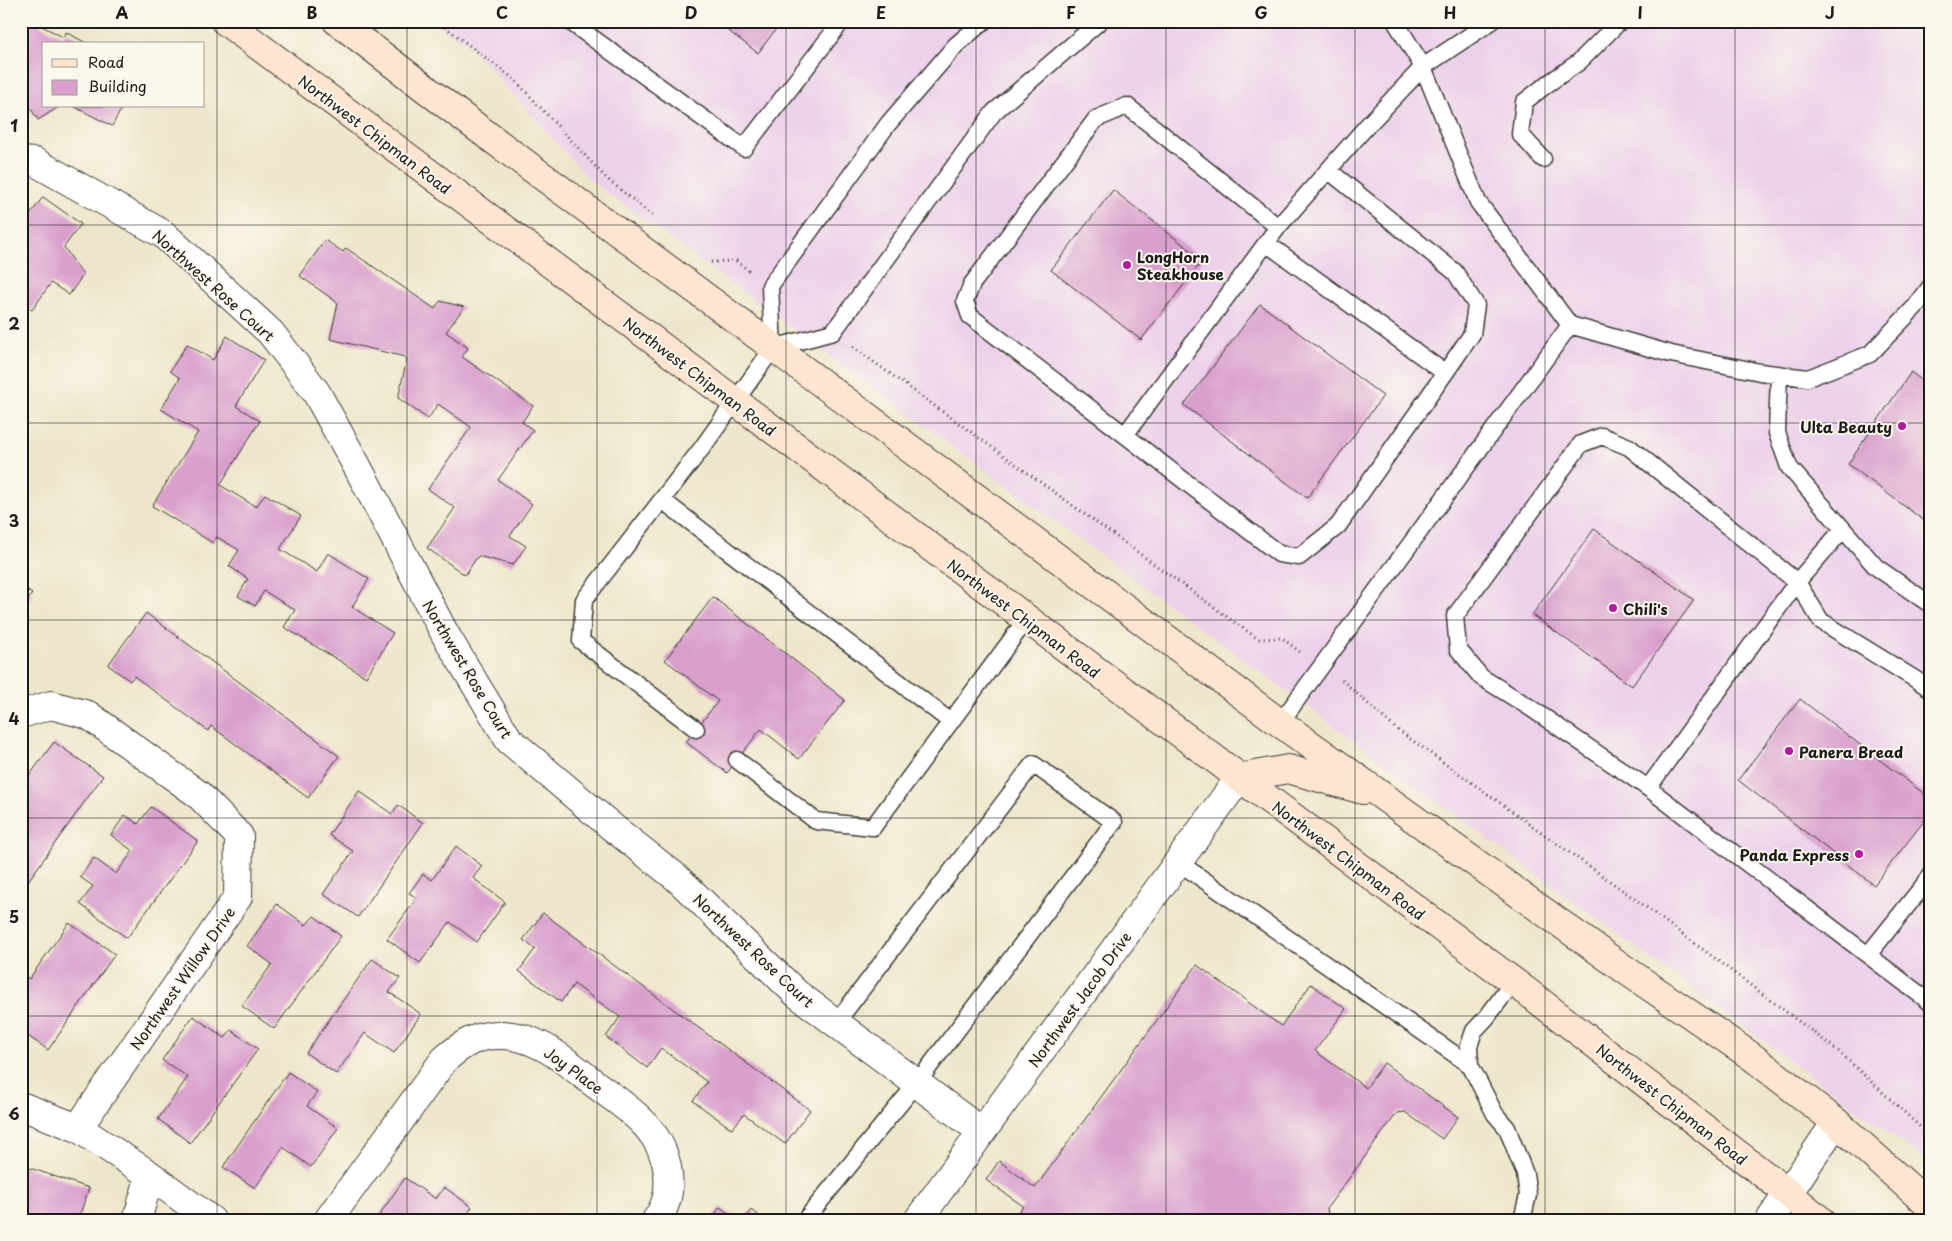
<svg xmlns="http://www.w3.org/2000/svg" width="1952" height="1241" font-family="'Playpen Sans',sans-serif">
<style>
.built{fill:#ecd1eb}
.building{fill:#d99fcd}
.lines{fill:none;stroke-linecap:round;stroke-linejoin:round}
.service-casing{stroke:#3c3a36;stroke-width:19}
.minor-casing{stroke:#3c3a36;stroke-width:30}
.tertiary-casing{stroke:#3c3a36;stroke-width:30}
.secondary-casing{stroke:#3c3a36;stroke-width:30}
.path{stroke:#3c3a36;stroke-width:3;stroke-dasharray:1 4;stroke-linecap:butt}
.service{stroke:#fff;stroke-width:16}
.minor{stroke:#fff;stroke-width:28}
.tertiary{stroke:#fff;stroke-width:28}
.secondary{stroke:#fde5d0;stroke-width:28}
.grid{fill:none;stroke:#1c1c1c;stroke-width:1;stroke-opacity:0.55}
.poi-dot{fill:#b5179e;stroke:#fbf7ec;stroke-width:2}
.labels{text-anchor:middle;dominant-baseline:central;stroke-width:4;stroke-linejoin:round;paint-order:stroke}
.street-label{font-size:15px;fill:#1c1c1c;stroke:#fbf7ec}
.poi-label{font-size:15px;font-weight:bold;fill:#1c1c1c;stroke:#fbf7ec;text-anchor:start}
.neatline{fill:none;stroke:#1c1c1c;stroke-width:2}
.grid-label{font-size:16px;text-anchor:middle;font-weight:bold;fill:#1c1c1c}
</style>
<rect width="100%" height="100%" fill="#fbf7ec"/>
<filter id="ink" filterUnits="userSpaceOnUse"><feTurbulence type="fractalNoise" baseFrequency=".02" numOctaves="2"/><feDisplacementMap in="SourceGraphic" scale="10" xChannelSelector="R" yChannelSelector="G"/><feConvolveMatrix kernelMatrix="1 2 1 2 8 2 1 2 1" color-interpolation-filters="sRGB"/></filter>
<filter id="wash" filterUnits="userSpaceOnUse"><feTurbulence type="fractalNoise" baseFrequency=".0096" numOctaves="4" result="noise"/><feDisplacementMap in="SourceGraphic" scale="20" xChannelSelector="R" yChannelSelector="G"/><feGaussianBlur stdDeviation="1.12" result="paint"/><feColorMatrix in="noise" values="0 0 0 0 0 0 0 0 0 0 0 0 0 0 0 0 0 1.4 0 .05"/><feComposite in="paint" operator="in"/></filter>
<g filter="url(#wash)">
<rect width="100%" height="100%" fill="#eee6ca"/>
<path class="built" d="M430,21H1931V1164L590,180L465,41Z"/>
<g id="blocks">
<path class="building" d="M21,21H32L63,37L66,32L88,44H44V106H60L38,120L21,93V72L25,66L21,64Z
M715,21H782L758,53Z
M73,106H123L112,126Z
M1113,190L1203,260L1141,340L1051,270Z
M43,197L81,224L64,247L83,275L69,295L51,283L32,310L21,302V227Z
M325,240L343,252L346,248L435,309L440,301L464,307L446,332L468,348L462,357L533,406L522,422L533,430L498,480L532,504L510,536L526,546L513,565L478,556L465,575L427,548L455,508L428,489L471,427L438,404L428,419L398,398L407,359L405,357L330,339L338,303L300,276Z
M1260,304L1383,396L1307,498L1184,405Z
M227,336L264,360L236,406L260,421L220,485L256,507L265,494L301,516L280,549L317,572L328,553L369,579L352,607L393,633L366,677L284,627L295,610L264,591L255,606L238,596L248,579L229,566L239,550L217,537L213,543L152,506L198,432L161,409L180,378L170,371L187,344L213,360Z
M1911,372L1930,387L1931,386V526L1848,464Z
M1594,529L1694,600L1632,686L1532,615Z
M21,586L32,594L21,609Z
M713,597L845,700L799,759L761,729L727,773L686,742L718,701L665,660Z
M146,613L339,756L308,798L211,726L208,731L134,676L130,681L108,665Z
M1800,699L1931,799V812L1874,885L1738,780Z
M54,742L103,776L21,891V787Z
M359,791L392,814L398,805L423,823L358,917L323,894L353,851L329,835Z
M151,807L198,841L127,938L80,904L93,886L80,877L94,858L116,874L133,851L111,835L125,815L138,824Z
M456,846L482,866L473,878L505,902L477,942L450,922L420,963L387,939L417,898L409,893L423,874L432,880Z
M277,904L306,925L314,916L341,936L274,1029L242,1006L272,964L247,946Z
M543,913L810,1110L785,1144L744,1114L732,1129L693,1101L707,1082L661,1048L647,1068L606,1037L620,1017L574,984L561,1002L519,971L535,949L523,940Z
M69,923L115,954L48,1050L21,1031V981L25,976L29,979Z
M372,959L400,978L389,992L421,1014L394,1053L365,1033L336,1074L306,1053Z
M1197,965L1281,1026L1311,984L1346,1009L1315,1051L1366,1088L1384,1063L1458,1117L1442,1139L1405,1112L1397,1113L1327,1208L1328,1215L1319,1216L1317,1220H1013L1023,1206L986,1180L999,1161L1035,1188Z
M193,1016L225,1038L231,1030L258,1049L190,1143L158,1119L188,1077L162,1060Z
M288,1072L317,1092L307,1106L338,1128L311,1167L283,1147L255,1188L223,1167Z
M21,1165L89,1188L78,1220H21Z
M405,1178L436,1199L444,1187L472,1207L463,1220H379L377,1218Z
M720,1207L738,1220H711Z
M751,1210L765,1220H744Z"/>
</g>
</g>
<g filter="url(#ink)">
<use href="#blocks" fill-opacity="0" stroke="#3c3a36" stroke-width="1"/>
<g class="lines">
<defs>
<path id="service" d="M569,21L744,148L842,21
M1492,21L1423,67L1478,202L1570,325
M1543,159L1520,134L1524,102L1546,85L1579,62L1620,21
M1328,170L1455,272L1476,305L1472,334L1445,373L1338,526L1299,557L1279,554L1125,435L1278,227L1366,127L1423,67L1395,21
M1266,243L1445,373
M773,348L833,332L994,112L1100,21
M1779,374L1777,433L1789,467L1876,567L1931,605
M1125,435L970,316L965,301L972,284L1096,119L1127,106L1278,227
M662,500L951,722
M1843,529L1797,582L1629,447L1602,436L1581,444L1455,616L1458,649L1481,677L1529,707L1648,788L1931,1003
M1280,723L1570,325L1671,354L1760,372L1808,378L1870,354L1916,306L1931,286
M696,729L581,641L584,600L702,448L773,348L770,286L888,124L956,45L984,21
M737,760L816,821L873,827L1026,620
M1648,788L1797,582L1821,621L1931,689
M1178,862L1470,1065
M1868,955L1931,876
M1513,982L1487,1017L1474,1031L1469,1046L1470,1065L1495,1114L1507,1128L1525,1174L1528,1195L1522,1220
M805,1220L917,1083L1114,822L1033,764L836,1023"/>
<path id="minor" d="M21,161L35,162L163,234L271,333L316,392L358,468L445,634L509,740L612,827L677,878L797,994L982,1132
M21,714L51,705L88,715L198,794L239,836L238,897L78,1128
M21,1106L78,1128L150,1175L211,1220
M137,1220L150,1175
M328,1220L444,1060C462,1044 477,1034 502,1035C538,1036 564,1060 591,1081C625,1107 663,1127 668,1174C670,1191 667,1206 656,1220
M918,1220L1239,778"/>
<path id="tertiary" d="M1770,1220L1836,1122"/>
<path id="secondary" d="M225,21L1530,994L1788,1193L1820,1220
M337,21L456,112L1280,723L1627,971L1751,1056L1836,1122L1931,1207
M1239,778L1288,769L1363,790"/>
</defs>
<use href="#service" class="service-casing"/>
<use href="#minor" class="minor-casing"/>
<use href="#tertiary" class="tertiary-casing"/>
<use href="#secondary" class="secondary-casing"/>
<path class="path" d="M437,21L514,79L606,178L653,216
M711,262L736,261L751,272
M853,347L1258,639L1282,638L1300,652
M1342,680L1395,728L1642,904L1837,1050L1931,1137"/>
<use href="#service" class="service"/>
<use href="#minor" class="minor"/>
<use href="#tertiary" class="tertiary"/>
<use href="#secondary" class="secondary"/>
</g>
</g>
<path class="grid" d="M217,21V1220M407,21V1220M597,21V1220M786,21V1220M976,21V1220M1166,21V1220M1355,21V1220M1545,21V1220M1735,21V1220M21,225H1931M21,423H1931M21,620H1931M21,818H1931M21,1016H1931"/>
<g class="poi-dot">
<circle cx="1127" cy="265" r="5"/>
<circle cx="1902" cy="426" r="5"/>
<circle cx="1613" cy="608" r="5"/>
<circle cx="1789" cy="751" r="5"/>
<circle cx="1859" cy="854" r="5"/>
</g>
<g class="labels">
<g class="street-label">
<text transform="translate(375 134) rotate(37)">Northwest Chipman Road</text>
<text transform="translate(214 285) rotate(42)">Northwest Rose Court</text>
<text transform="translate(700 376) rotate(37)">Northwest Chipman Road</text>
<text transform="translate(1024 618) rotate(37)">Northwest Chipman Road</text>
<text transform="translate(468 669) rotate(59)">Northwest Rose Court</text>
<text transform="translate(1349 860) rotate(37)">Northwest Chipman Road</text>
<text transform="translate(754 950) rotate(43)">Northwest Rose Court</text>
<text transform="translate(182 978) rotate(-55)">Northwest Willow Drive</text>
<text transform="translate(1079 999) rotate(-54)">Northwest Jacob Drive</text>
<text transform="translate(574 1070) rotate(36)">Joy Place</text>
<text transform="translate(1672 1104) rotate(38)">Northwest Chipman Road</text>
</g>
<g class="poi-label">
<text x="1137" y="256">LongHorn<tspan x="1137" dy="17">Steakhouse</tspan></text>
<text x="1892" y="426" text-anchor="end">Ulta Beauty</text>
<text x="1623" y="608">Chili's</text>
<text x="1799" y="751">Panera Bread</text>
<text x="1849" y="854" text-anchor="end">Panda Express</text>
</g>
</g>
<rect width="1952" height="1241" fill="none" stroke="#fbf7ec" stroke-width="55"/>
<rect x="42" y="42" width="162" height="65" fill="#fbf7ec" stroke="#a29f99"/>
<rect x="52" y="59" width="25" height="8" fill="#fde5d0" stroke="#a29f99"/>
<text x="88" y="68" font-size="15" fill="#1c1c1c">Road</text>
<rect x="52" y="80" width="25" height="15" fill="#d99fcd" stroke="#a29f99"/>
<text x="88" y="92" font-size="15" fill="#1c1c1c">Building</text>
<rect x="28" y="28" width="1896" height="1186" class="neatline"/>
<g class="grid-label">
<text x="122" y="19">A</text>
<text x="312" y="19">B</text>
<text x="502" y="19">C</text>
<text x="691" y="19">D</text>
<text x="881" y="19">E</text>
<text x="1071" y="19">F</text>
<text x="1261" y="19">G</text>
<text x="1450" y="19">H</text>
<text x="1640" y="19">I</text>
<text x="1830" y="19">J</text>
<text x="14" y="132">1</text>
<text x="14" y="330">2</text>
<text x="14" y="527">3</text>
<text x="14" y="725">4</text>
<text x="14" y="923">5</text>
<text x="14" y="1120">6</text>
</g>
</svg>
